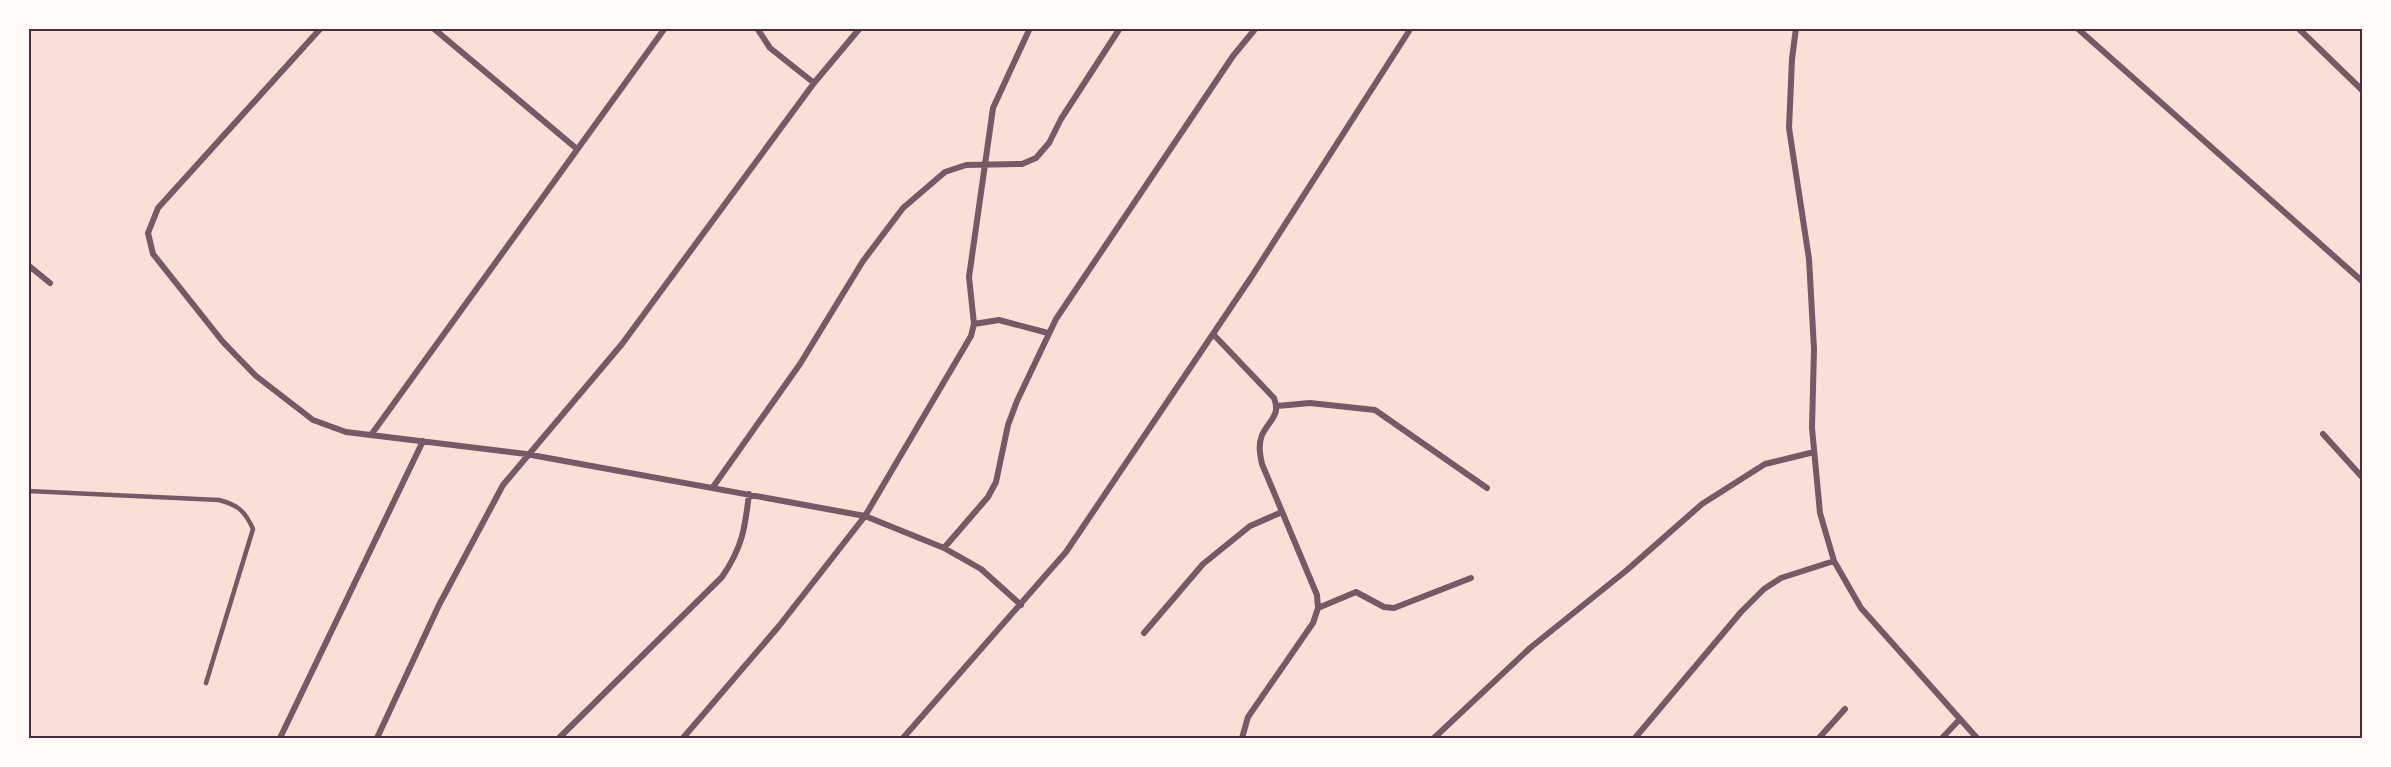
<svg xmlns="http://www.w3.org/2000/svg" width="2391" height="767" font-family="'Public Sans',sans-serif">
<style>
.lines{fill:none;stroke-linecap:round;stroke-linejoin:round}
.service{stroke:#755966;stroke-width:4.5}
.minor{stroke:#755966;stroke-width:6}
.neatline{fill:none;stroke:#4a2c40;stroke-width:2}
</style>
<rect width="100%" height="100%" fill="#f7e1d7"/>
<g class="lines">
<path class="service" d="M28,491L219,500C238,505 245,511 253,529L206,683"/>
<path class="minor" d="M321,28L158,208L148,233L153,254L223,342L256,376L313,420L346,432L526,454L865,516L944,548L981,569L1021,605
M433,28L577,149
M757,28L770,48L814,83
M1796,28L1792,59L1789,128L1809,259L1814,349L1812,428L1820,513L1834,561L1861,608L1977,738
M2077,28L2362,281
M2298,28L2362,90
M28,265L50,283
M974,324L999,320L1048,333
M1213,334L1274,398C1281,416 1269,420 1262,435C1258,445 1260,454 1262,464L1317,595L1318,608L1313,623L1248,717L1242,738
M1277,406L1310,403L1375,410L1487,488
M2323,434L2362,477
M371,435L665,28
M713,487L800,364L863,261L903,208L945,172L966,165L1022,164L1036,158L1049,143L1061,119L1120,28
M944,548L988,497L996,482L1008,425L1017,401L1056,319L1233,56L1256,28
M1318,608L1356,592L1384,607L1394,608L1471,578
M1144,633L1203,564L1250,526L1282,512
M280,738L423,441
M377,738L439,605L503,485L622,344L814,83L860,28
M559,738L722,577C742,548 745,529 749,494
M683,738L779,626L865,516L971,336L974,324L969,277L993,108L1030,28
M903,738L1066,552L1252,276L1411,28
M1434,738L1530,648L1627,570L1702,504L1765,464L1814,452
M1635,738L1741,612L1764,589L1781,578L1834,561
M1819,738L1845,709
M1942,738L1960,719"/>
</g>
<rect width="2391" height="767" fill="none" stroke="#fffaf5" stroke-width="60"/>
<rect x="30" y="30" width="2331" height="707" class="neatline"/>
</svg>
